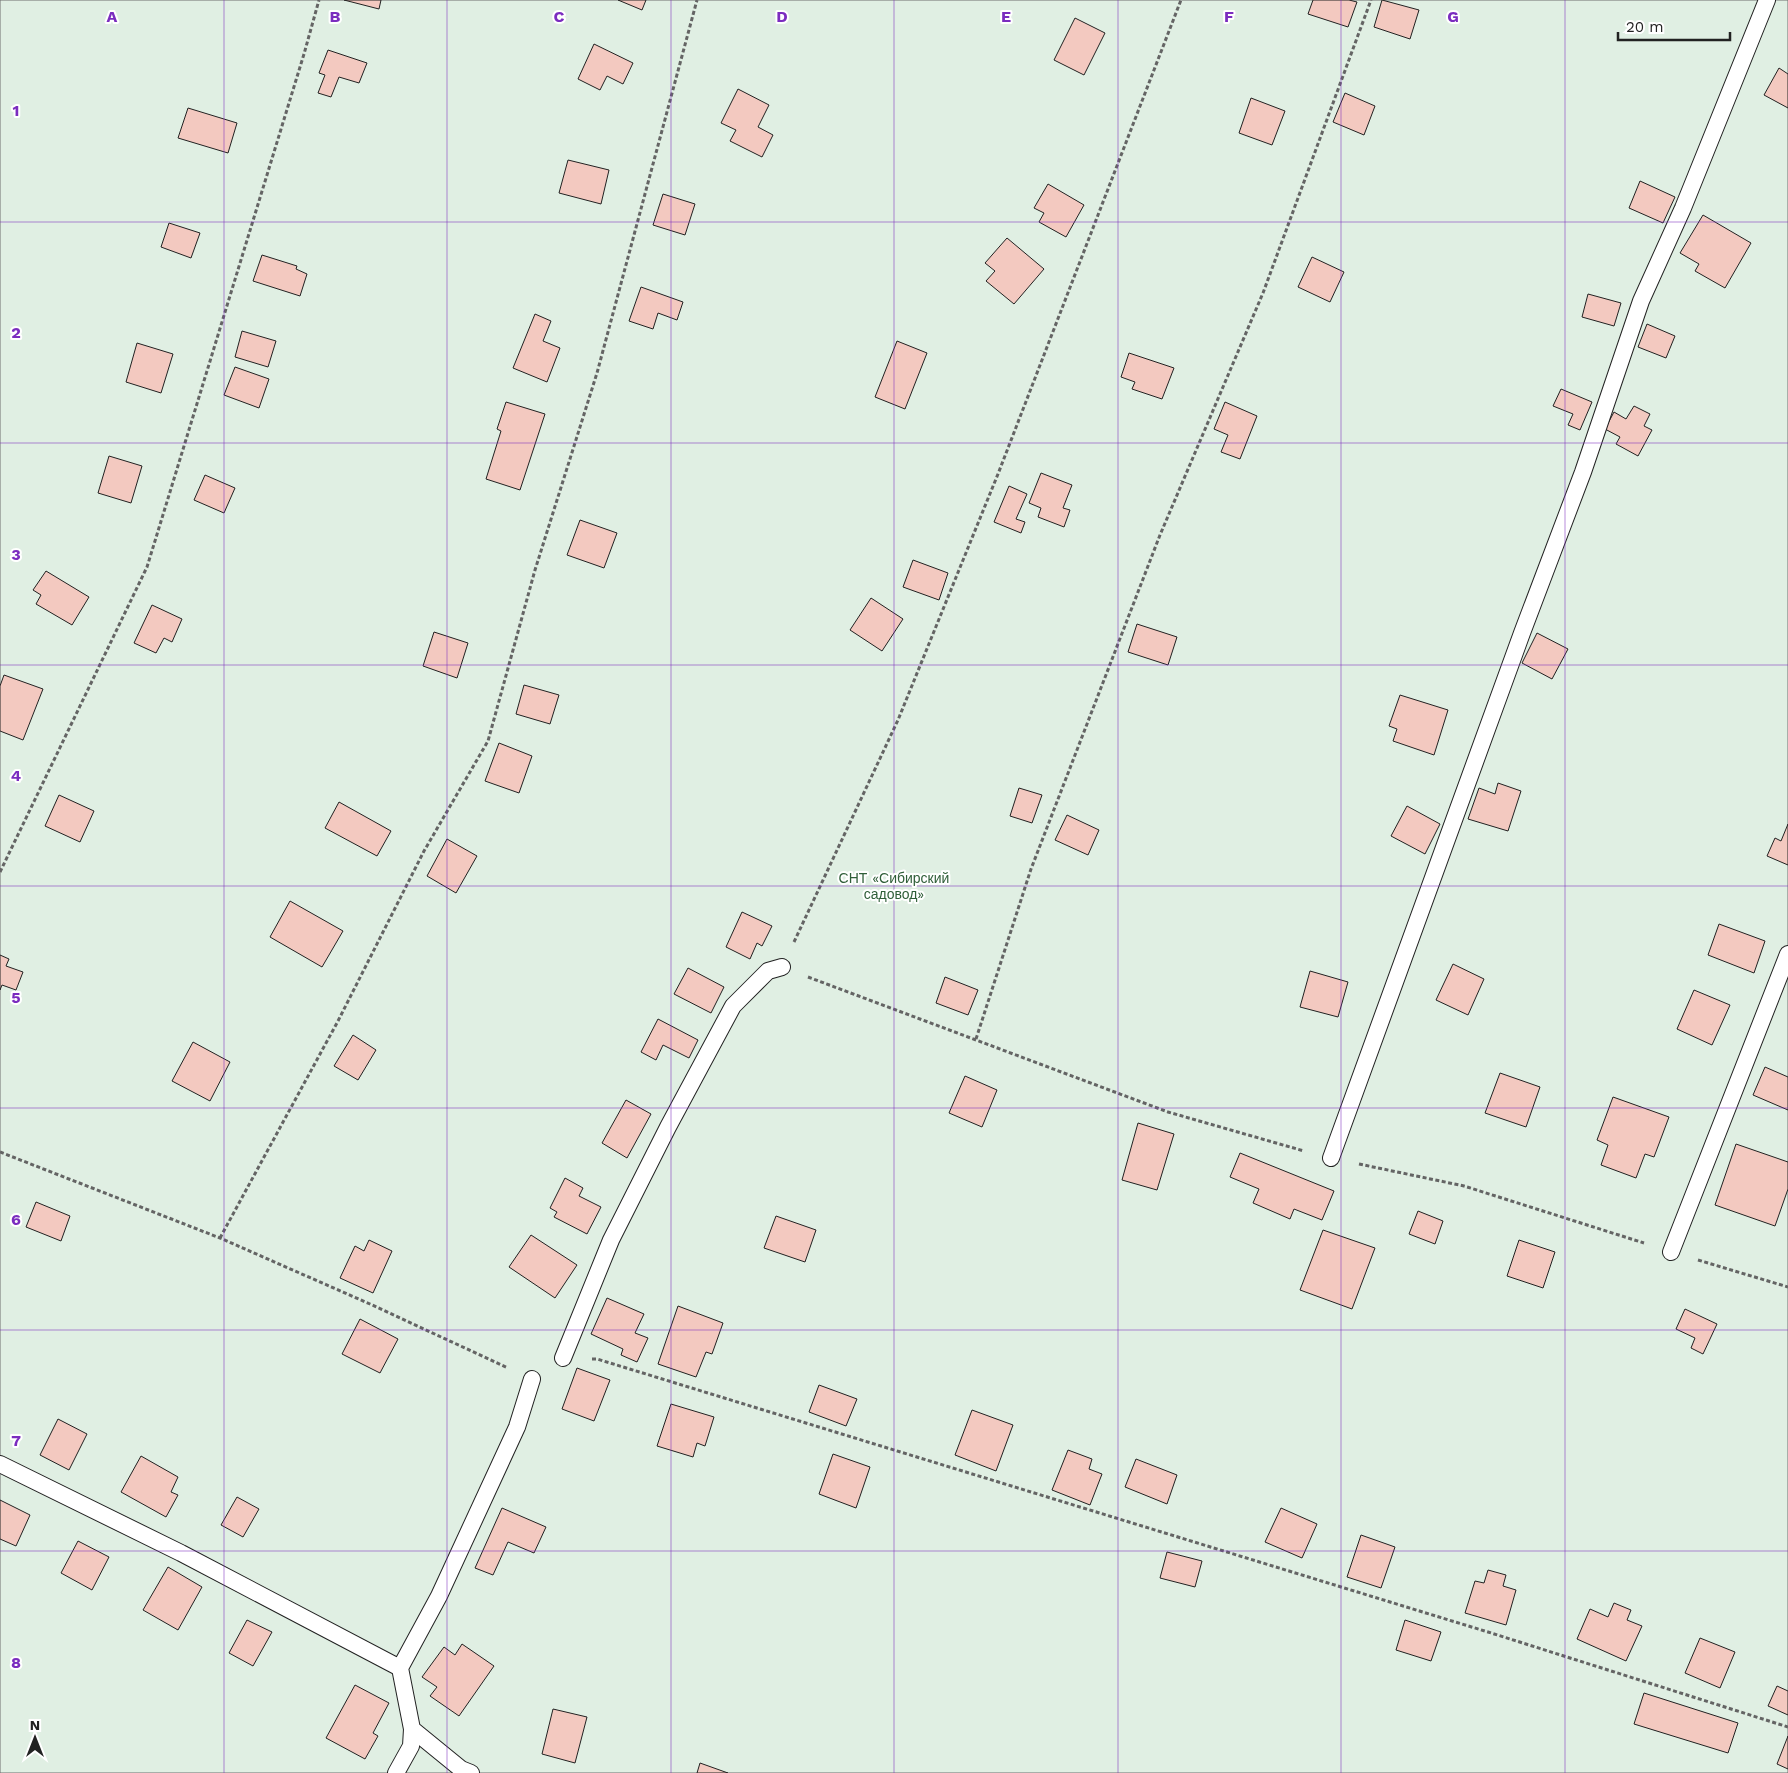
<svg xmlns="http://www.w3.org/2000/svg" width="1788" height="1773" font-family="'Work Sans',sans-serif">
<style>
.green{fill:#e0efe3;stroke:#6f6f6f}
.building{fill:#f3c9c0;stroke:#222}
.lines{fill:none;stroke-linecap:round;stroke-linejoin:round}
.lane-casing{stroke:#222;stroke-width:18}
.path{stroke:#646464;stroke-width:3;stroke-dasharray:4 2.5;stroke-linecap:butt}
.lane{stroke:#fff;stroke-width:16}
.grid{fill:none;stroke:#7b2cbf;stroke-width:1;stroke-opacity:0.55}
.labels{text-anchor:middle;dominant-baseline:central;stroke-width:4;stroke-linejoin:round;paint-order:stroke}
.park-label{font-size:14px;fill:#2f5e38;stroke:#fff}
.grid-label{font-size:16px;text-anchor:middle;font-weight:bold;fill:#7b2cbf;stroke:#fff;stroke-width:4;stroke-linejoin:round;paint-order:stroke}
</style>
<rect width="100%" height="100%" fill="#fff"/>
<path class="green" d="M0,0H1788V1773H0Z"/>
<path class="building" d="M344,0H381L379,9Z
M618,0H646L642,10Z
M1313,0H1349L1357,2L1348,27L1308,14Z
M1382,0L1419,10L1410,39L1374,27Z
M1075,18L1105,33L1084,75L1054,60Z
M594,44L633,63L623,84L607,76L600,90L578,79Z
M328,50L367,63L359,83L339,77L331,97L318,93L325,75L319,73Z
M1779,68L1788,74V108L1764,95Z
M738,89L769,105L758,127L773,135L762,157L730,141L736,130L721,123Z
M1345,93L1375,106L1364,135L1333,122Z
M1251,98L1285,111L1272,145L1239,133Z
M188,108L237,123L228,153L178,138Z
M568,160L609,170L601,204L559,193Z
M1640,181L1675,197L1663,223L1629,208Z
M1048,184L1084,205L1066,237L1039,222L1044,213L1034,208Z
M663,194L695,204L685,235L653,225Z
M1703,215L1751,243L1725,288L1695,271L1699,264L1680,253Z
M169,223L200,233L191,258L161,247Z
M1007,238L1044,269L1014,304L986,281L995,271L985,263Z
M262,255L297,266L296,269L307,274L300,296L253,281Z
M1312,257L1344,272L1330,302L1298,287Z
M641,287L683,302L677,320L658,313L653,329L629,321Z
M1588,294L1621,303L1614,326L1582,317Z
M535,314L551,321L543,341L560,348L547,382L513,368Z
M1647,324L1675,336L1666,358L1638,347Z
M242,331L276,341L268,367L235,357Z
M897,341L927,353L905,409L875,397Z
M137,343L173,354L161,393L126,382Z
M1129,353L1174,368L1162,399L1132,389L1135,382L1121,377Z
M235,367L269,379L259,408L224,395Z
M1561,389L1592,402L1580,430L1568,425L1573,414L1553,406Z
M506,402L545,414L520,490L486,479L501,431L497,429Z
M1225,402L1257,416L1240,459L1221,452L1228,435L1214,429Z
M1634,406L1650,414L1644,426L1652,430L1638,456L1616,444L1620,437L1605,429L1614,412L1626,419Z
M109,456L142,466L131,503L98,493Z
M1041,473L1072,485L1063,508L1070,510L1064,527L1038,517L1041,508L1029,503Z
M205,475L235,488L224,513L194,500Z
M1009,486L1027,494L1016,519L1025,522L1021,533L994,522Z
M580,520L617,533L604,568L567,555Z
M913,560L948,573L939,600L903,587Z
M46,571L89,597L72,625L36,604L41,595L33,590Z
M871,598L903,619L882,651L850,630Z
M152,605L182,619L172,642L164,638L156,653L134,643Z
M1137,624L1177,637L1168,665L1128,652Z
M434,632L468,643L457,678L423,666Z
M1537,633L1568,649L1552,679L1522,663Z
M4,675L43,689L23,740L0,731V686Z
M524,685L559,695L550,724L516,714Z
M1400,695L1448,710L1434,755L1393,741L1397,729L1389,726Z
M499,743L532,756L519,793L485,781Z
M1498,783L1521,791L1508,831L1468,819L1479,788L1495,794Z
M1019,788L1042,795L1032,823L1010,816Z
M59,795L94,811L80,842L45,826Z
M339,802L391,831L377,856L325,828Z
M1407,806L1440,824L1425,854L1391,836Z
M1067,815L1099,830L1088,855L1055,840Z
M1788,824V865L1767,856L1775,838L1781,841Z
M447,839L477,856L456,893L427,876Z
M290,901L343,931L322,967L270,937Z
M742,912L772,926L762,946L757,943L750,959L726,947Z
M1719,924L1765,941L1754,973L1708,955Z
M0,955L9,959L6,966L23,972L16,990L2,985L0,990Z
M1453,964L1484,979L1468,1015L1436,1000Z
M688,968L724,987L711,1013L674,994Z
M1310,971L1348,982L1338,1017L1300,1007Z
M945,977L978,990L968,1015L936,1003Z
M1694,990L1730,1005L1712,1045L1677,1029Z
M658,1019L698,1040L689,1058L663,1045L656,1060L641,1052Z
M353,1035L376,1050L358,1080L334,1066Z
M193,1042L230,1062L210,1101L172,1081Z
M1765,1067L1788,1077V1110L1753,1095Z
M1500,1073L1540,1087L1526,1127L1485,1113Z
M965,1076L997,1090L982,1127L949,1113Z
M1613,1097L1669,1117L1654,1157L1645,1154L1636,1178L1601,1165L1608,1145L1597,1140Z
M626,1100L651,1114L627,1158L602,1143Z
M1138,1123L1174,1134L1157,1190L1122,1180Z
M1736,1144L1788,1162V1189L1775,1226L1715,1205Z
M1240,1153L1334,1191L1322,1220L1294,1209L1290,1219L1253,1203L1259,1189L1230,1177Z
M565,1178L583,1188L579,1196L601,1207L587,1234L554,1217L557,1212L550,1208Z
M36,1202L70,1216L61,1241L26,1227Z
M1418,1211L1443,1221L1435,1244L1409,1234Z
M776,1216L816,1230L805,1262L764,1248Z
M1323,1230L1375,1248L1352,1309L1300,1290Z
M531,1235L577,1265L555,1298L509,1267Z
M369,1240L392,1251L373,1293L340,1278L355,1246L364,1251Z
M1519,1240L1555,1252L1543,1288L1507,1276Z
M607,1298L644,1314L635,1333L648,1338L637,1362L621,1355L623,1349L591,1334Z
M678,1306L723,1323L712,1354L706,1352L696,1377L658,1364Z
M1685,1309L1717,1324L1703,1354L1691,1348L1695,1338L1676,1329Z
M360,1319L398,1339L380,1373L342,1354Z
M577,1368L610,1380L594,1421L562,1409Z
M819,1385L857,1399L846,1426L809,1412Z
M671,1404L714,1417L705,1446L697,1443L693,1457L657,1446Z
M972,1410L1013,1425L996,1471L955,1455Z
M58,1419L87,1434L69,1470L40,1455Z
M1068,1450L1092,1459L1089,1469L1102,1474L1090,1505L1052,1490Z
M833,1454L870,1467L856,1508L819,1494Z
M141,1456L178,1477L171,1492L178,1495L166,1517L121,1492Z
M1136,1459L1177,1475L1167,1504L1125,1487Z
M237,1497L259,1509L243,1537L221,1525Z
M0,1500L30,1515L16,1546L0,1539Z
M502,1508L546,1527L534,1553L508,1542L493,1575L475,1568Z
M1281,1508L1317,1524L1302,1558L1265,1542Z
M1361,1535L1395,1547L1381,1588L1347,1577Z
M78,1541L109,1557L92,1590L61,1573Z
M1167,1552L1202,1561L1195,1587L1160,1578Z
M168,1567L202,1587L178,1630L143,1610Z
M1488,1570L1506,1575L1503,1586L1516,1590L1506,1625L1465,1613L1475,1581L1484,1583Z
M1614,1603L1631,1610L1627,1620L1642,1626L1626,1661L1577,1639L1590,1609L1608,1617Z
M247,1620L272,1632L253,1666L229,1653Z
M1405,1620L1441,1632L1431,1661L1396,1650Z
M1700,1638L1735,1652L1720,1688L1685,1673Z
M462,1644L494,1666L459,1716L430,1696L437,1687L422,1677L444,1647L455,1655Z
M355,1685L389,1703L373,1733L378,1736L365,1759L326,1738Z
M1777,1686L1788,1691V1715L1768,1706Z
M1644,1693L1738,1723L1728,1753L1634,1724Z
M553,1709L587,1717L575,1763L542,1754Z
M1788,1736V1769L1777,1764Z
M700,1763L728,1773H697Z"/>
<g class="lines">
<defs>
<path id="lane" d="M1331,1158L1522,633L1583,472L1641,301L1683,208L1767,0
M1671,1252L1788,954
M563,1358L611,1240L668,1127L733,1006L768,971L782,967
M0,1464L181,1553L400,1668
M412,1729L461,1769L471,1773
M396,1773L411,1746L412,1729L400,1668L439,1596L517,1427L532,1379"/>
</defs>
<use href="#lane" class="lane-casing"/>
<path class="path" d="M0,872L147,567L304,54L319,0
M794,942L898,720L998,474L1181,0
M808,977L1168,1112L1304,1151
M976,1039L1031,869L1160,535L1263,293L1371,0
M0,1152L220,1238L370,1304L508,1368
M1359,1164L1464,1186L1644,1243
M220,1238L338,1021L424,851L488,741L535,570L597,373L697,0
M1698,1260L1788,1287
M592,1359H597L1488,1632L1788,1727"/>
<use href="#lane" class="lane"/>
</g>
<path class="grid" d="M224,0V1773M447,0V1773M671,0V1773M894,0V1773M1118,0V1773M1341,0V1773M1565,0V1773M0,222H1788M0,443H1788M0,665H1788M0,886H1788M0,1108H1788M0,1330H1788M0,1551H1788"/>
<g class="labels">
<g class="park-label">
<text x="894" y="878">СНТ «Сибирский<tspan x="894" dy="16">садовод»</tspan></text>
</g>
</g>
<g class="grid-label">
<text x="112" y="22">A</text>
<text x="335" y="22">B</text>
<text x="559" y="22">C</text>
<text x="782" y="22">D</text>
<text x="1006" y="22">E</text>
<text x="1229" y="22">F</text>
<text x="1453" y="22">G</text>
<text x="16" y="116">1</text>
<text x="16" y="338">2</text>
<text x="16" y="560">3</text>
<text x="16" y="781">4</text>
<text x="16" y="1003">5</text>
<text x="16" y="1225">6</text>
<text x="16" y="1446">7</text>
<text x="16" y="1668">8</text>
</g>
<g transform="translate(35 1738)" stroke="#ffffff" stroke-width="4" paint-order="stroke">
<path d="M0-4L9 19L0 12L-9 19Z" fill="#222222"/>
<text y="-8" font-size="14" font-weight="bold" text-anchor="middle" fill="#222222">N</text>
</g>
<path d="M1618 32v8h112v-8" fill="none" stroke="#222222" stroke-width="2.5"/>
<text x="1626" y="32" font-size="15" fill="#222222" stroke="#ffffff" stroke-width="4" paint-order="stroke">20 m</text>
</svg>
